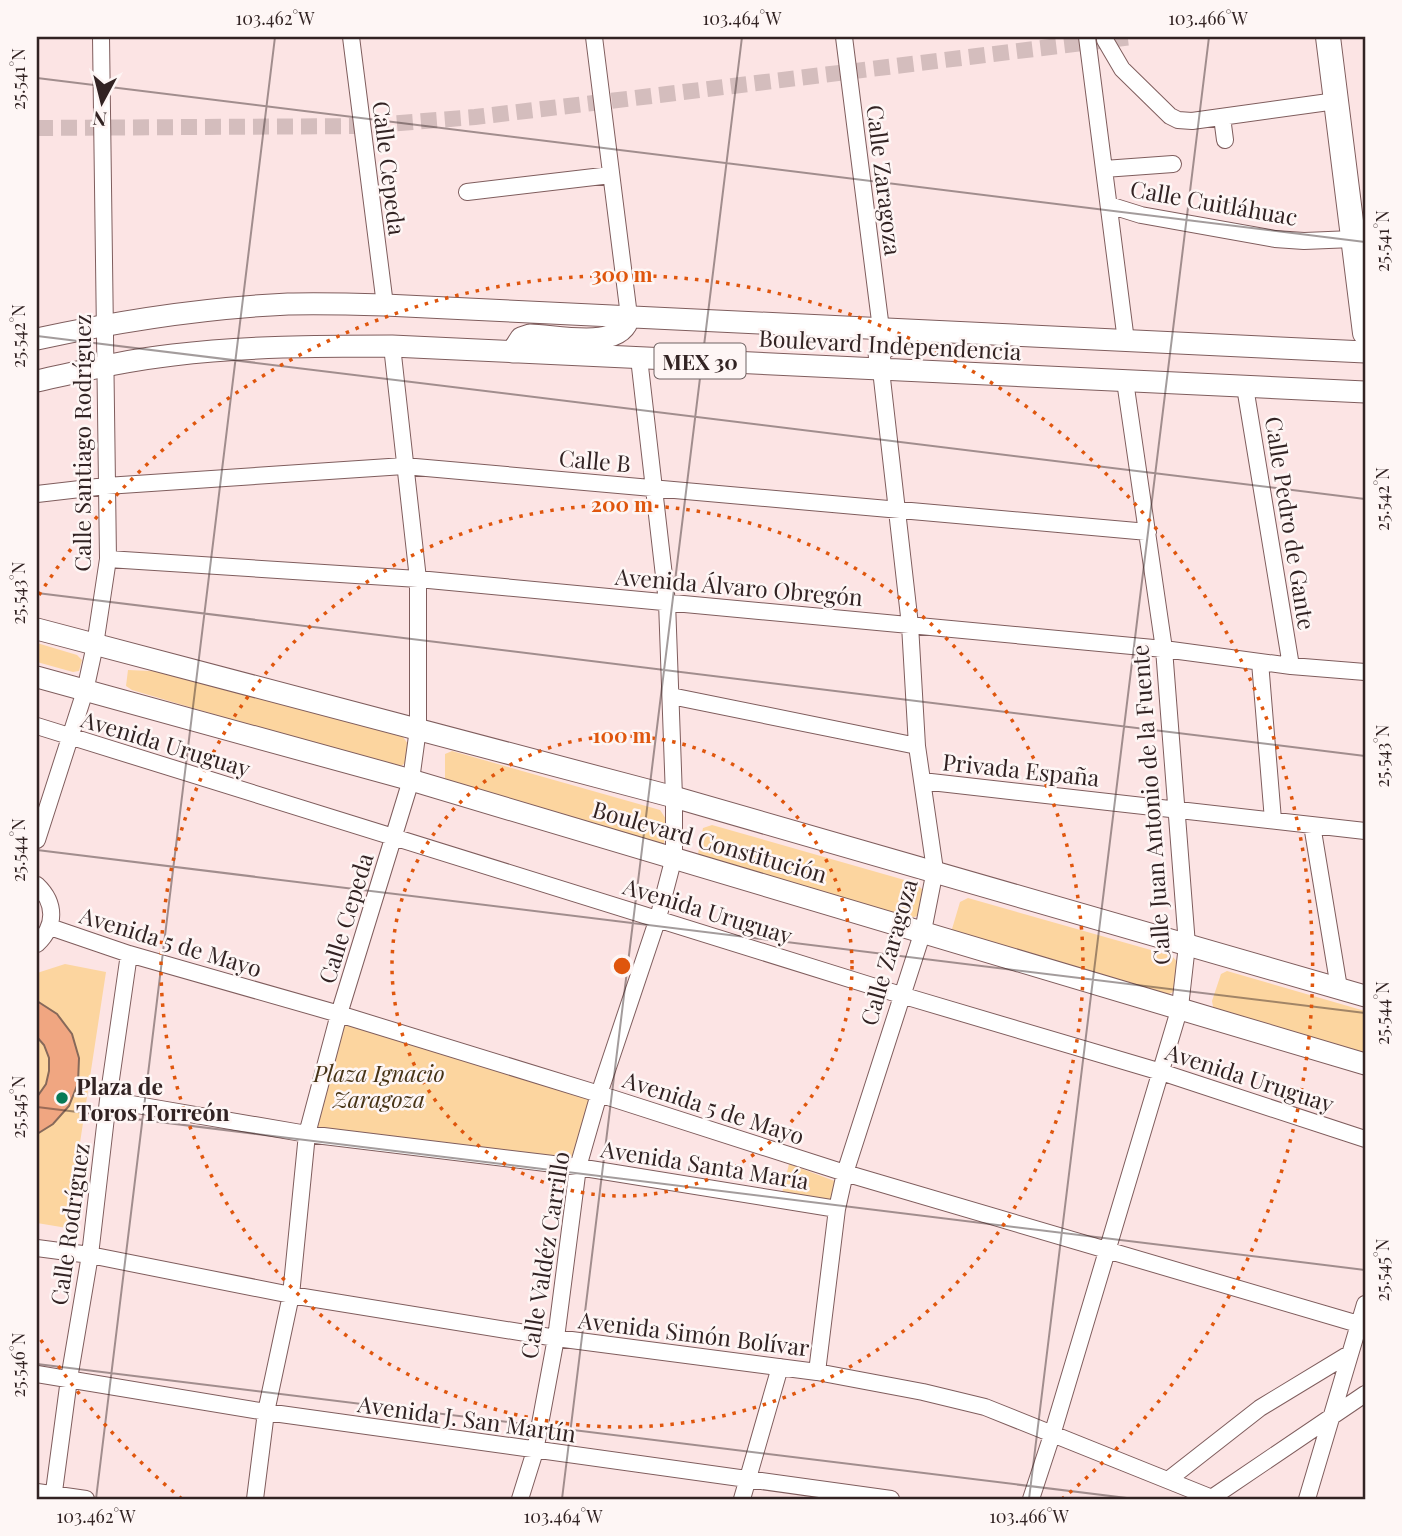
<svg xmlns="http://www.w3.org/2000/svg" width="1402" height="1536" font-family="'Playfair Display',serif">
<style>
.green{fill:#fcd59f}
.building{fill:#f0a681;stroke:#87695a;stroke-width:2}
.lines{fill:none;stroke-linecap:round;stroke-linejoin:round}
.minor-tunnel{stroke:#d4bdbd;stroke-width:16;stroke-dasharray:16 8;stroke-linecap:butt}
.minor-casing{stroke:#7f5d5d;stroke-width:18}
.major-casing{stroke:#7f5d5d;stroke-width:23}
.highway-casing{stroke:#7f5d5d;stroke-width:26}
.minor{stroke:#fff;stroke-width:16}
.major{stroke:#fff;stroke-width:21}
.highway{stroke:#fff;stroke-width:24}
.ticks{fill:none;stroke:#322323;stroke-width:2;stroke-opacity:0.45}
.ring{fill:none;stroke:#df560d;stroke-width:3.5;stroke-dasharray:3.5 7}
.poi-dot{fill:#067a56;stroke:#fef6f5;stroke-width:2.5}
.labels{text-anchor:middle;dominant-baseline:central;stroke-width:5;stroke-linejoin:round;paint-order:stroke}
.shield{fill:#fef6f5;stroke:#6f6262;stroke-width:2}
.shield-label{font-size:21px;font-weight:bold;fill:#322323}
.street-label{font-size:23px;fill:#322323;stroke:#fef6f5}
.park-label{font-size:23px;font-style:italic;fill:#463315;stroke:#fef6f5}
.poi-label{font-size:23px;font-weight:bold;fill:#322323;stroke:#fef6f5;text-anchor:start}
.centre{fill:#df560d;stroke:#fef6f5;stroke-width:3.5}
.ring-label{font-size:21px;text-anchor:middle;font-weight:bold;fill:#df560d;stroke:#fef6f5;stroke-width:5;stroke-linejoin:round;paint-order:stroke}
.neatline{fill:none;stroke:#322323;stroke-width:2.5}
.ticks-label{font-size:18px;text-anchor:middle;fill:#322323}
</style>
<rect width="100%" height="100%" fill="#fce4e4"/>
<path class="green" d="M37,643L77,655L82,660L79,671L73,672L37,662Z
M128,670L173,672L403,737L408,744L406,762L398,769L132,690L126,686Z
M452,751L660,810L666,819L664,845L445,781V754Z
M712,825L915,883L923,890L917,916L907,920L702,859L698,854L703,828Z
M968,898L1172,956L1180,965L1173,992L1163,997L957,935L952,929L960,902Z
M65,964L106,972L67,1228L37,1223V973Z
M1227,971L1365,1011V1057L1214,1012L1212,1001L1221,974Z
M340,1015L598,1095L577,1167L308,1133Z
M789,1164L840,1183L835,1201L782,1193Z"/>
<path class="building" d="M37,1001L57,1014L72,1034L79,1058L78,1083L69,1106L53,1124L37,1134V1097L46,1084L49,1071V1058L44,1045L37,1037Z"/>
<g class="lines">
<path class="minor-tunnel" d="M37,128L362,126L475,117L602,102L1132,37"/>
<defs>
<path id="minor" d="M351,37L385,305
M594,37L629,316
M844,37L881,329
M1087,37L1126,341
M1105,40L1122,69L1170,116L1178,120L1192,121L1336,101
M1222,117L1225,140
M1104,169L1173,164
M467,192L611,175
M1109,205L1141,215L1275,239L1304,241L1353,239
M1245,387L1291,666
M37,494L106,486L404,466L1148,532
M108,559L418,579L1164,649L1291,666L1365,672
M1260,662L1273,820
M671,696L917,746
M37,726L901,995L1161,1072L1365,1139
M922,781L1365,831
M1312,825L1339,988
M37,840L85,691L95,645L108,559L101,37
M37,885C56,903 56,926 37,944
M50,927L129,954L339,1014L599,1094L845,1173L1365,1326
M108,1100L307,1134L578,1167L837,1209
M37,1248L90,1255L291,1295L556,1338L817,1372L923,1392L985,1407L1212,1498
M817,1372L837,1209L845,1173L923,931L935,870L917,746L910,625L881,370
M37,1374L266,1412L891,1499
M1168,1480L1260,1408L1349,1354
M37,1492L86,1499
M53,1499L69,1379L90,1255L108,1100L129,954
M255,1499L266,1412L291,1295L307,1134L339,1014L411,780L418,729V579L392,346
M520,1499L535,1451L556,1338L578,1167L599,1094L658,918L674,857V797L667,602L639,358
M742,1499L780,1367
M1031,1499L1052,1435L1180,1007L1187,945L1164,649L1125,381
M1210,1499L1365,1394
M1307,1499L1365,1304"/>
<path id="major" d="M37,339C119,321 203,308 288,304C320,303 353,304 385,305L1365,352
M512,352L521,338L530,335C556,335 623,352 629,316
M881,370L879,353C889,340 906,343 921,343
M37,381C82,371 127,360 173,355C246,346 319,346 392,346L1365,392
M37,629L674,797L1365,996
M37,677L411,780L1365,1064"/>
<path id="highway" d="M1328,37L1365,333"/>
</defs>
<use href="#minor" class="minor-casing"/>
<use href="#major" class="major-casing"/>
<use href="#highway" class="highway-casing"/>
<use href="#minor" class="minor"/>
<use href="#major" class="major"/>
<use href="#highway" class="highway"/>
</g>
<path class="ticks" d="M37,78L1365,242M37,336L1365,499M37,593L1365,756M37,850L1365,1013M37,1107L1365,1270M37,1364L1135,1499M96,1499L275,37M562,1499L742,37M1029,1499L1209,37"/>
<g class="ring">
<circle cx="622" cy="966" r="230"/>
<circle cx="622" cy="966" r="461"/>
<path d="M182 1499A691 691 0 0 1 39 1337M39 595A691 691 0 1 1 1062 1499"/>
</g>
<circle class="poi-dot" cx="62" cy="1098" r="7"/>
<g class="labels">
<rect class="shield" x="654.5" y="343.5" width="91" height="35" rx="5"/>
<g class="shield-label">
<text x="700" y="361">MEX 30</text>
</g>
<g class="street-label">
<text transform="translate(390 168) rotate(83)">Calle Cepeda</text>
<text transform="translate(885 180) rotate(83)">Calle Zaragoza</text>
<text transform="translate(1214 202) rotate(10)">Calle Cuitláhuac</text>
<text transform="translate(890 344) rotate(3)">Boulevard Independencia</text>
<text transform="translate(81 443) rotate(-90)">Calle Santiago Rodríguez</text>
<text transform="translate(595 460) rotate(5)">Calle B</text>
<text transform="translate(1291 523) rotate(81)">Calle Pedro de Gante</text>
<text transform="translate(739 586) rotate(5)">Avenida Álvaro Obregón</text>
<text transform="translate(166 743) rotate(17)">Avenida Uruguay</text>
<text transform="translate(1021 769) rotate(6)">Privada España</text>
<text transform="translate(1150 805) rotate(-94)">Calle Juan Antonio de la Fuente</text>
<text transform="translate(710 841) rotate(16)">Boulevard Constitución</text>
<text transform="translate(708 910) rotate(17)">Avenida Uruguay</text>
<text transform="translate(345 918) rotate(-73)">Calle Cepeda</text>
<text transform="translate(171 941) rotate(17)">Avenida 5 de Mayo</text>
<text transform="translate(888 952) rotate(-74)">Calle Zaragoza</text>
<text transform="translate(1250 1077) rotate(18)">Avenida Uruguay</text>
<text transform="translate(714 1107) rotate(18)">Avenida 5 de Mayo</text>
<text transform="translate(705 1164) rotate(9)">Avenida Santa María</text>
<text transform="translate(69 1224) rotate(-82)">Calle Rodríguez</text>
<text transform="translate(544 1255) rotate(-81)">Calle Valdéz Carrillo</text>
<text transform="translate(694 1333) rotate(7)">Avenida Simón Bolívar</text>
<text transform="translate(467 1418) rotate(8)">Avenida J. San Martín</text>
</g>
<g class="park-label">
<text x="379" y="1072">Plaza Ignacio<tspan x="379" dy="26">Zaragoza</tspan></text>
</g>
<g class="poi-label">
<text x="76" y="1085">Plaza de<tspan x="76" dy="26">Toros Torreón</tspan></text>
</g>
</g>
<circle cx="622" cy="966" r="10" class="centre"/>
<g class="ring-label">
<text x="622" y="282">300 m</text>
<text x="622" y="512">200 m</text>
<text x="622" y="743">100 m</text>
</g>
<rect width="1402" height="1536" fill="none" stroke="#fef6f5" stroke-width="77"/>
<g transform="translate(102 102) rotate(187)" stroke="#fef6f5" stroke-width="5" paint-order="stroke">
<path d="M0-5L12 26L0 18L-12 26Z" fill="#322323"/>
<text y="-10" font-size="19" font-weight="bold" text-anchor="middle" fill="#322323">N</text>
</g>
<rect x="38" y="38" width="1326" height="1460" class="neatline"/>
<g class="ticks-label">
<text x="275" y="25">103.462°W</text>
<text x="742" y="25">103.464°W</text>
<text x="1208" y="25">103.466°W</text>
<text transform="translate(19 79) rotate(-90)" y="6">25.541°N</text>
<text transform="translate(1383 241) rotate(-90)" y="6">25.541°N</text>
<text transform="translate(19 336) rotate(-90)" y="6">25.542°N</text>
<text transform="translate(1383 499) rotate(-90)" y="6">25.542°N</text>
<text transform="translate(19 593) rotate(-90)" y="6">25.543°N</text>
<text transform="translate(1383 756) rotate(-90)" y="6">25.543°N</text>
<text transform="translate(19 850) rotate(-90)" y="6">25.544°N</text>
<text transform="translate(1383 1013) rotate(-90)" y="6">25.544°N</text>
<text transform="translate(19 1107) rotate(-90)" y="6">25.545°N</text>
<text transform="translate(1383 1270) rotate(-90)" y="6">25.545°N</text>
<text transform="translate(19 1365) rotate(-90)" y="6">25.546°N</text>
<text x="96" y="1523">103.462°W</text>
<text x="563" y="1523">103.464°W</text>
<text x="1029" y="1523">103.466°W</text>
</g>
</svg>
